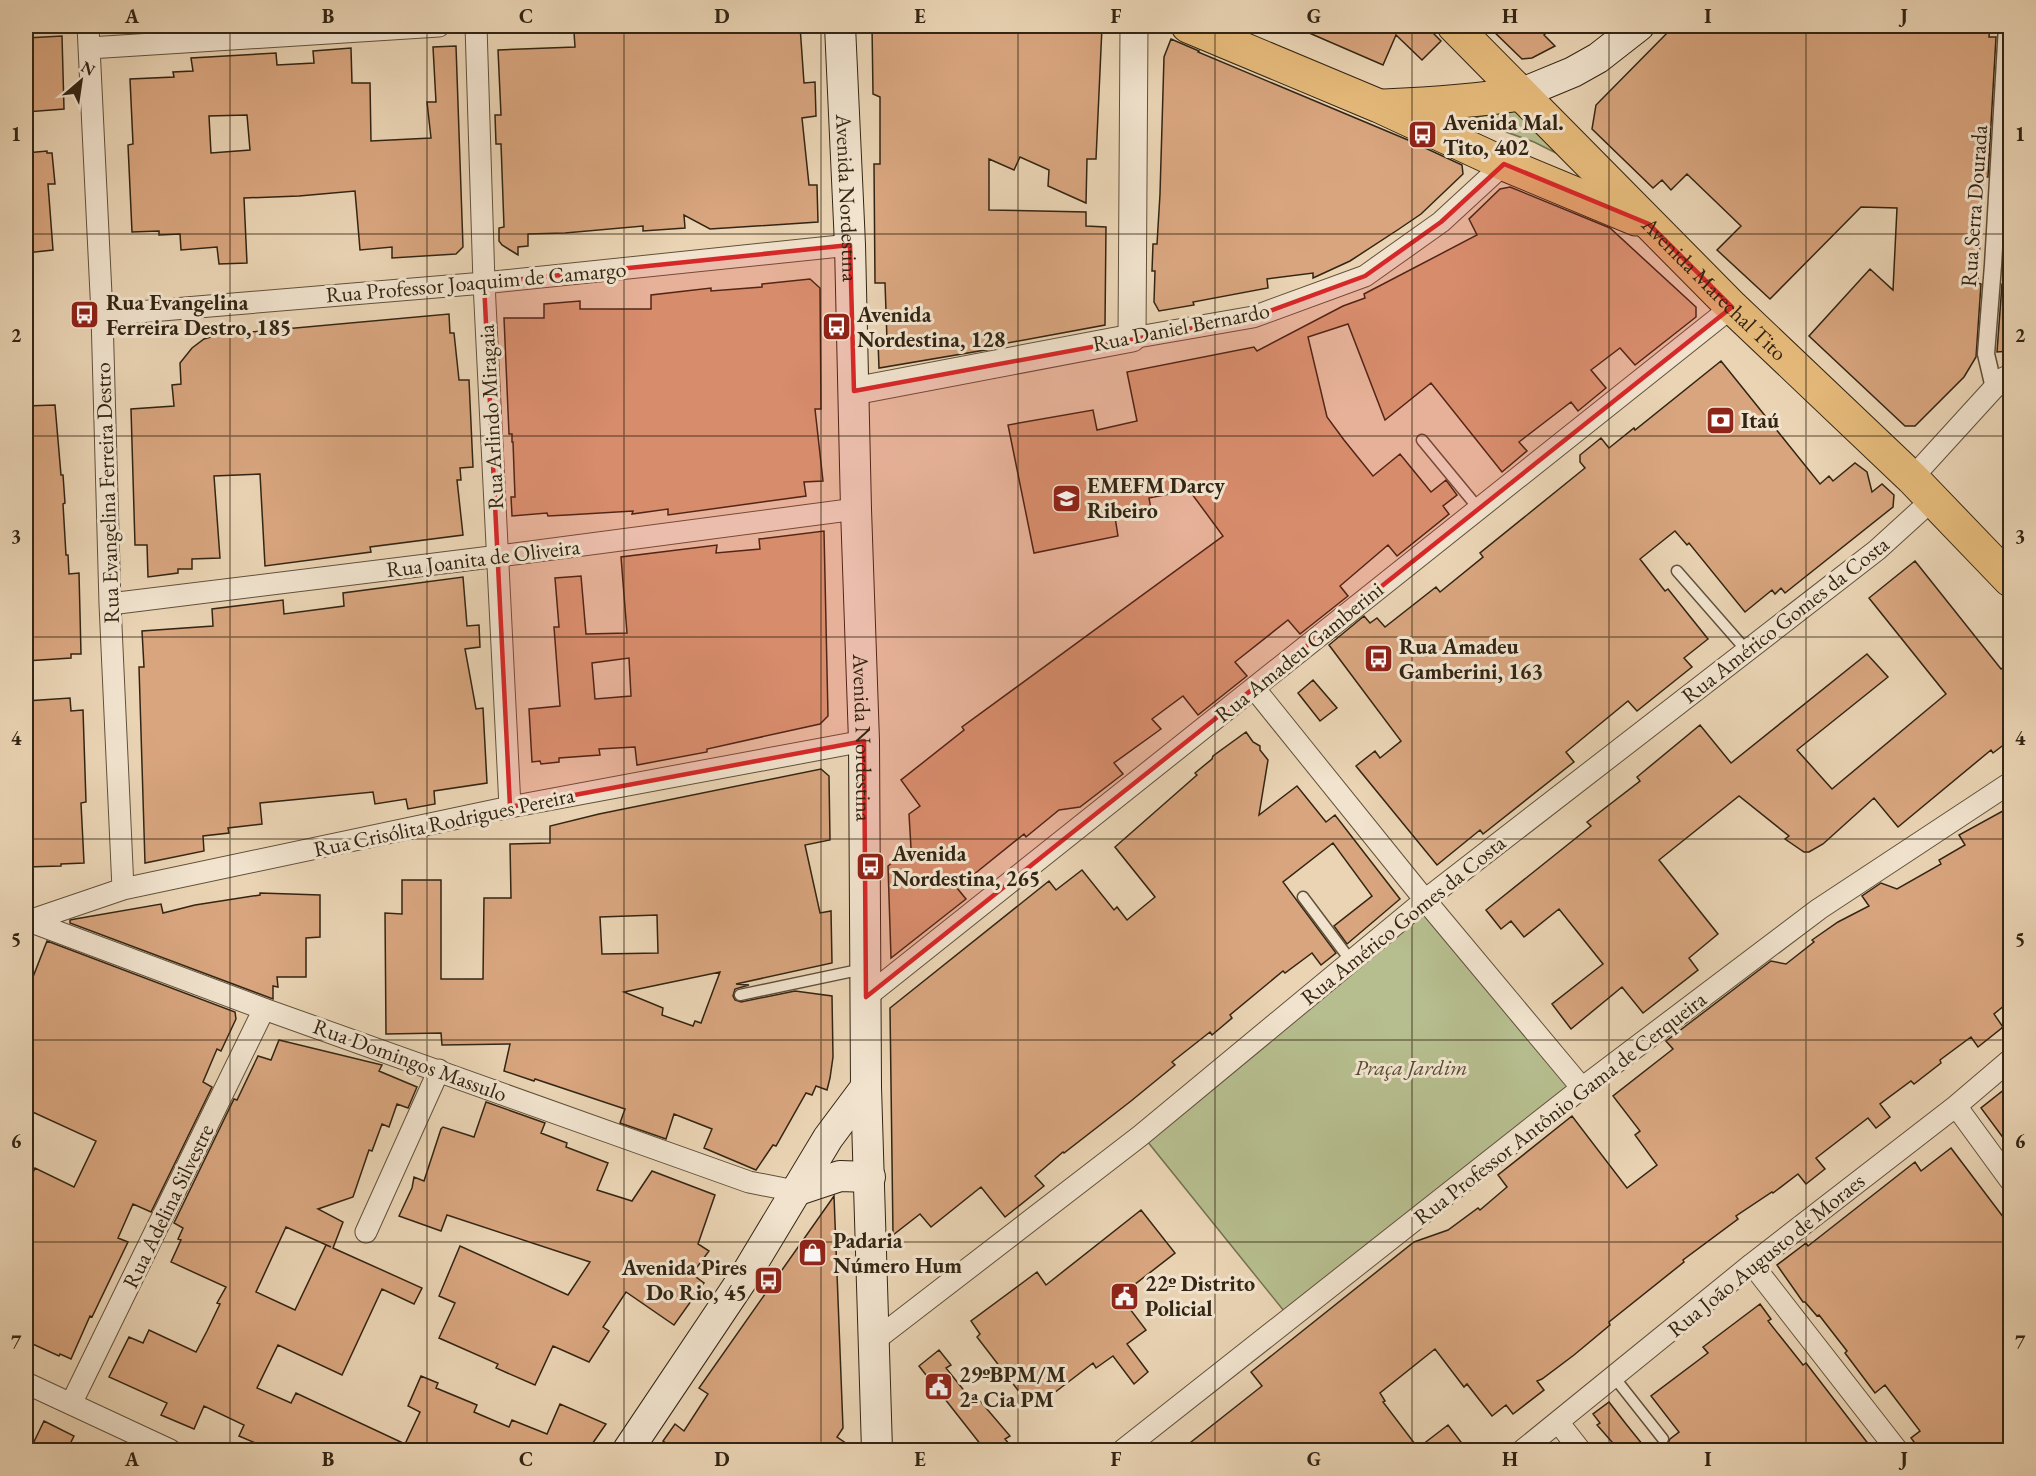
<svg xmlns="http://www.w3.org/2000/svg" width="2036" height="1476" font-family="'EB Garamond',serif">
<style>
.green{fill:#b6bd8e;stroke:#747150;stroke-width:1.5}
.building{fill:#d8a57e;stroke:#332513;stroke-width:1.5;fill-rule:evenodd}
.lines{fill:none;stroke-linecap:round;stroke-linejoin:round}
.service-casing{stroke:#61513b;stroke-width:13}
.pedestrian-casing{stroke:#61513b;stroke-width:19}
.minor-casing{stroke:#61513b;stroke-width:23}
.tertiary-casing{stroke:#61513b;stroke-width:29}
.secondary-casing{stroke:#332513;stroke-width:32}
.primary-casing{stroke:#332513;stroke-width:35}
.service{stroke:#f1e3ce;stroke-width:10}
.pedestrian{stroke:#f1e3ce;stroke-width:16}
.minor{stroke:#f1e3ce;stroke-width:21}
.tertiary{stroke:#f1e3ce;stroke-width:27}
.secondary{stroke:#f1e3ce;stroke-width:30}
.primary{stroke:#e5ba7a;stroke-width:33}
.marked{fill:#d62828;fill-opacity:0.2;stroke:#d62828;stroke-width:4.5;stroke-linejoin:round}
.grid{fill:none;stroke:#332513;stroke-width:1.5;stroke-opacity:0.55}
.labels{text-anchor:middle;dominant-baseline:central;stroke-width:6;stroke-linejoin:round;paint-order:stroke}
.poi-label{font-size:22px;font-weight:bold;fill:#332513;stroke:#f1e3ce;text-anchor:start}
.street-label{font-size:22px;fill:#332513;stroke:#f1e3ce}
.park-label{font-size:22px;font-style:italic;fill:#544b32;stroke:#f1e3ce}
.neatline{fill:none;stroke:#332513;stroke-width:2}
.grid-label{font-size:20px;text-anchor:middle;font-weight:bold;fill:#332513}
</style>
<rect width="100%" height="100%" fill="#ead4b4"/>
<filter id="stains"><feTurbulence type="fractalNoise" baseFrequency=".00333" numOctaves="4"/><feColorMatrix values="0 0 0 0 .2 0 0 0 0 .09 0 0 0 0 .02 0 0 0 .5 -.17"/></filter>
<radialGradient id="worn" r=".72"><stop offset=".6" stop-color="#630" stop-opacity="0"/><stop offset="1" stop-color="#630" stop-opacity=".3"/></radialGradient>
<path class="green" d="M1517,107L1558,154L1534,142L1470,119Z
M1431,896L1576,1087L1288,1316L1143,1136Z"/>
<path class="building" d="M686,26H746V27L800,26L804,83L815,82L816,116L802,118L809,185H817L818,222L710,229L684,215L685,228L643,231V226L565,233L528,234V246L518,247V255L502,245L499,241V228L504,227L501,144H496L495,115H501L498,50L575,47L574,32Z
M872,26L1102,27L1096,159H1087L1086,203L1048,186L1049,170L1020,157L1014,170L989,159V210L1086,212V226L1106,227L1105,325L991,346V349L879,368L878,341L887,340L885,283H875L874,164H880V97L873,94Z
M1293,26H1426L1441,41L1422,60L1396,35L1383,65Z
M1488,26H1553L1544,35L1555,46L1532,58L1522,59Z
M1674,26H1990L1989,37H1996L1988,177H1983L1978,283L1981,284L1976,357L1964,377L1915,426H1905L1809,336L1870,269L1893,290L1897,208L1861,207L1770,299L1717,250L1741,226L1687,174L1671,190L1662,180L1653,188L1592,129L1596,105Z
M62,36L64,109L26,112V38Z
M1171,39L1199,51L1198,52L1408,140L1462,165L1463,174L1421,214L1399,229L1350,261L1313,278V273L1267,279L1268,288L1193,302L1194,305L1159,311L1154,302L1155,271H1152L1153,244H1157L1160,194L1164,57Z
M456,46L463,247L456,254L392,258V247L360,250L355,191L299,196L244,198L247,263L219,264L217,247L181,250L180,234L159,235V231L132,232L128,145L133,144L130,79L174,77L173,72L193,71L191,58L276,53L277,65L314,63L313,51L351,48L352,83H370L371,141L431,138L427,102H436L433,47ZM247,115L250,150L211,153L209,116Z
M47,151V153H52L55,184H48L53,250L26,253V153Z
M1510,187L1610,228L1696,307V317L1635,365L1620,348L1591,370L1606,388L1578,411L1571,402L1519,442L1527,451L1502,472L1431,383L1385,420L1348,324L1308,337L1327,417L1344,440L1373,476L1400,454L1431,492L1446,480L1457,495L1443,506L1449,514L1397,556L1388,545L1340,586L1348,596L1300,634L1288,620L1235,662L1247,676L1198,715L1183,696L1152,719L1161,729L1114,763L1123,774L1080,807L1059,810L1026,837L1024,834L957,888L966,899L891,958L888,866L911,848L909,814L920,806L901,780L964,730L962,727L1223,536L1189,490L1149,498L1151,509L1115,517L1118,536L1034,553L1008,425L1093,410L1097,430L1137,421L1127,372L1254,347L1257,351L1343,306L1365,298L1364,294L1477,235L1469,219L1500,189Z
M810,279L820,288L821,409H815L823,481L804,482L806,496L668,515V509L632,514L633,511L567,515L548,516L547,513L512,516L511,497H515L513,442H512V434H509L504,318H544V304L580,301V309H651V295L711,288V291L762,287V284Z
M2002,284H2010V351L1997,352Z
M449,314L450,333H454L459,380H469L473,467L460,468L461,480H457L463,535L370,547L371,552L265,566L260,474L214,476L220,558L192,559V569H178V573L148,577L147,545H135L131,409L174,406L172,385L181,384L180,363L192,348L204,339L218,335Z
M1721,361L1820,484L1829,476L1833,481L1855,463L1867,472L1872,492L1882,484L1894,495L1893,507L1785,593L1781,588L1775,594L1772,590L1745,612L1689,543L1687,545L1675,531L1640,559L1665,591L1668,589L1708,639L1684,658L1692,667L1637,711L1628,701L1566,752L1574,762L1483,834L1480,830L1437,865L1356,766L1375,751L1380,758L1401,741L1329,645L1364,616L1370,623L1377,618L1385,627L1436,587L1440,592L1483,557L1480,553L1585,468L1580,462V455L1601,438L1609,448L1634,428L1635,430Z
M55,405L61,475H63L65,503L63,504L66,555H68L69,574L79,573L81,654H71V658L26,661V406Z
M824,531L828,716L820,724L707,749V752L637,765L635,747L599,749L600,755L559,758V762L541,764L540,761L532,762L529,709L560,706L554,627H559L555,578L581,576L586,634L627,633L621,557L717,545L716,553L760,549L759,539ZM629,658L631,696L595,699L592,663Z
M1915,561L2001,669L2010,662V740L1993,753L1991,750L1898,827L1874,798L1823,844L1809,852H1804L1785,839L1789,836L1739,796L1659,860L1718,934L1689,958L1698,970L1643,1013L1622,987L1571,1029L1552,1004L1603,964L1559,909L1524,937L1511,921L1501,929L1486,910L1591,826L1587,822L1640,781L1637,777L1700,725L1731,763L1867,654L1888,677L1797,750L1832,789L1946,694L1869,598Z
M463,577L467,626L479,625L480,647L465,649L476,709L483,708L487,783L434,791L435,804L408,809L406,799L375,804L373,792L260,803L262,824L228,828L229,833L203,836L204,851L145,863L139,667H144L142,631L213,626L212,609L283,600L284,614L344,606L343,593Z
M1313,680L1337,708L1320,721L1298,693Z
M70,698L71,711L83,710L86,802L81,803L84,863L61,864V866L26,867V701Z
M1246,732L1253,742L1260,746V750L1268,760L1259,815L1297,786L1326,822L1335,815L1400,899L1347,944L1334,926L1372,896L1333,843L1283,882L1336,953L1321,965L1312,953L1285,973L1283,971L1230,1015L1232,1018L1212,1035L1210,1032L1172,1062L1175,1065L1131,1101L1064,1153L1063,1152L1035,1176L1044,1186L1005,1217L981,1187L931,1227L920,1214L893,1235L890,1008L1049,881L1056,890L1082,870L1114,910L1117,907L1127,920L1155,897L1115,847L1197,775L1195,773L1212,759L1213,756Z
M821,769L829,776L830,840L805,845L820,913L831,911L832,963L736,984L749,985L735,989L733,996L735,1000L741,1002L795,991L832,996L833,1057L830,1078L827,1090L816,1086L812,1095L806,1093L776,1146L773,1145L756,1170L704,1148L712,1129L674,1114L666,1139L620,1123L625,1109L535,1079L534,1081L504,1071L510,1044L442,1045L441,1033L386,1034L385,913L402,914V880H441V979H483L484,898H511L510,844L550,843V826L599,814ZM657,915L658,953L602,954L600,917ZM720,972L701,1023L695,1021L693,1026L662,1015L663,1008L624,992Z
M2010,807V1001L1994,1014L2003,1027L1978,1047L1971,1037L1940,1060L1941,1063L1914,1084L1911,1081L1880,1104L1890,1117L1876,1128L1868,1118L1816,1158L1825,1169L1806,1184L1798,1174L1773,1193L1772,1192L1736,1216L1738,1219L1683,1260L1684,1262L1609,1322L1610,1325L1574,1355L1542,1379L1537,1381L1544,1390L1513,1414L1506,1405L1492,1416L1467,1384L1464,1387L1435,1349L1380,1393L1385,1401L1383,1402L1418,1448L1448,1425L1467,1450H1181L1262,1386L1251,1372L1414,1242L1448,1230L1478,1208L1480,1210L1507,1187L1498,1175L1572,1116L1627,1188L1657,1165L1635,1135L1640,1131L1613,1096L1673,1049L1666,1041L1771,961L1786,964L1814,942L1812,940L1838,922L1869,906L1862,896L1881,883L1897,889L1941,864L1939,860L1965,845L1959,835Z
M260,893L320,895V937L306,938V977H277L278,987L273,986V999L70,923V920L75,919L161,904L163,913L195,905L260,895Z
M47,941L235,1012L236,1019L221,1051L217,1049L203,1082L212,1087L151,1212L133,1204L118,1238L128,1242L92,1317L90,1316L71,1359L60,1354L59,1356L26,1341V1175L31,1177L35,1168L74,1187L96,1141L26,1109V995Z
M279,1040L382,1065L379,1071L417,1087L408,1108L397,1104L389,1127L382,1124L372,1151L369,1150L353,1197L318,1209L343,1222L333,1248L422,1288L414,1304L382,1289L342,1375L278,1345L257,1388L291,1403L296,1393L405,1444L420,1412L408,1406L421,1376L438,1383L436,1388L477,1405L474,1412L509,1427L512,1420L547,1434L560,1404L606,1424L588,1450H258L260,1445L239,1436L244,1425L204,1406L194,1429L161,1415L167,1403L109,1377L129,1337L143,1343L149,1330L196,1352L207,1331L220,1304L217,1303L226,1287L171,1262L181,1240L178,1239L183,1228L174,1223L234,1099L237,1100L258,1056L271,1060ZM286,1227L331,1247L326,1245L295,1310L256,1292Z
M2010,1085V1147L1981,1108Z
M486,1102L545,1123L541,1133L567,1143L566,1147L608,1163L597,1190L632,1201L652,1171L715,1195L698,1244L709,1251L692,1274L704,1283L674,1325L626,1292L603,1327L609,1331L589,1362L553,1346L535,1385L496,1368L498,1364L439,1338L455,1303L439,1296L460,1246L568,1295L590,1262L447,1215L441,1231L399,1216L412,1188L414,1177L424,1181L441,1129L443,1127L474,1137Z
M1951,1148L2010,1226V1450H1920L1911,1438L1920,1431L1885,1385L1875,1393L1845,1353L1847,1351L1819,1315L1817,1316L1805,1302H1803L1777,1265L1806,1243L1808,1246L1915,1162L1921,1171Z
M834,1196L843,1428L837,1437L856,1450H801L790,1443L785,1450H671L673,1448L663,1441L675,1424L684,1431L708,1394L699,1388Z
M1141,1210L1175,1253L1120,1296L1146,1330L1127,1344L1148,1372L1134,1384L1113,1356L1096,1368L1093,1363L1041,1403L1035,1395L1027,1402L977,1337L980,1334L971,1321L1037,1272L1046,1285Z
M1760,1304L1771,1319L1768,1321L1803,1365L1806,1363L1873,1450H1656L1661,1446L1667,1445L1670,1439L1679,1432L1651,1396L1708,1353L1703,1347Z
M939,1350L951,1365L946,1368L970,1398L975,1395L1010,1436L1005,1439L1014,1450H985L919,1366Z
M1609,1402L1626,1424L1647,1450H1619L1597,1425L1600,1423L1593,1414Z
M44,1421L74,1436L67,1450H30Z"/>
<g class="lines">
<defs>
<path id="service" d="M1422,440L1479,509
M1677,571L1747,651
M1303,897L1351,961
M740,995L863,969
M1614,1377L1663,1439"/>
<path id="pedestrian" d="M1994,388L1986,354L1993,265L2007,26"/>
<path id="minor" d="M88,26L102,315L110,604L123,889
M476,26L484,283L510,807
M89,48L439,26
M102,315L484,283L850,245
M1132,338L1253,317L1365,276L1441,222L1504,164
M1912,478L1994,388L2004,378L2010,375
M110,604L499,556L856,509
M1254,688L1425,900L1582,1088
M26,920L264,1009L749,1182L795,1191
M26,922L123,889L510,807L864,741
M866,997L1732,307
M1956,1106L2010,1180
M366,1232L439,1070
M1752,1264L1897,1450
M874,1341L1140,1136L1425,900L1877,550L1932,500
M26,1383L170,1450
M71,1404L264,1009
M1558,1422L1580,1450
M1123,1450L1582,1088L1819,909L2010,783
M1523,1450L1752,1264L1956,1106L2010,1060"/>
<path id="tertiary" d="M854,391L1132,338L1134,26"/>
<g id="secondary">
<path id="s1" d="M840,26L850,245L856,509L864,741L866,1087L877,1450"/>
<path d="M1520,94L1573,72L1598,58L1639,26"/>
<path d="M795,1191L840,1176L870,1177"/>
<path d="M628,1450L748,1271L828,1138L866,1087"/>
</g>
<g id="primary">
<path d="M1188,26L1379,106L1504,164L1636,219"/>
<path id="s2" d="M1454,26L1732,307L1912,478L2010,580"/>
<path d="M1384,106C1430,104 1475,101 1520,94"/>
</g>
</defs>
<use href="#service" class="service-casing"/>
<use href="#pedestrian" class="pedestrian-casing"/>
<use href="#minor" class="minor-casing"/>
<use href="#tertiary" class="tertiary-casing"/>
<use href="#secondary" class="secondary-casing"/>
<use href="#primary" class="primary-casing"/>
<use href="#service" class="service"/>
<use href="#pedestrian" class="pedestrian"/>
<use href="#minor" class="minor"/>
<use href="#tertiary" class="tertiary"/>
<use href="#secondary" class="secondary"/>
<use href="#primary" class="primary"/>
</g>
<path class="marked" d="M1504,164L1649,224L1732,307L866,997L864,741L510,807L484,283L850,245L854,391L1253,317L1365,276L1441,222Z"/>
<path class="grid" d="M230,26V1450M427,26V1450M624,26V1450M821,26V1450M1018,26V1450M1215,26V1450M1412,26V1450M1609,26V1450M1806,26V1450M26,234H2010M26,436H2010M26,637H2010M26,839H2010M26,1040H2010M26,1242H2010"/>
<defs>
<symbol id="bus-square" viewBox="-11 -11 22 22"><rect x="-9" y="-9" width="18" height="18" rx="4" fill="#8f2418" stroke="#f1e3ce"/><path d="M-5-6H5V4H4V6H2V4H-2V6H-4V4H-5ZM-3.5-4V0h7V-4ZM-3.5 1.2v1.5H-2V1.2ZM2 1.2v1.5H3.5V1.2Z" fill="#fff"/></symbol>
<symbol id="bank-square" viewBox="-11 -11 22 22"><rect x="-9" y="-9" width="18" height="18" rx="4" fill="#8f2418" stroke="#f1e3ce"/><path d="M-6-4H6V4H-6ZM0-2.3a2.3 2.3 0 1 0 0 4.6a2.3 2.3 0 1 0 0-4.6Z" fill="#fff"/></symbol>
<symbol id="school-square" viewBox="-11 -11 22 22"><rect x="-9" y="-9" width="18" height="18" rx="4" fill="#8f2418" stroke="#f1e3ce"/><path d="M0-5L7-2L0 1L-7-2ZM-4 1L0 2.5L4 1V4Q0 6-4 4Z" fill="#fff"/></symbol>
<symbol id="shop-square" viewBox="-11 -11 22 22"><rect x="-9" y="-9" width="18" height="18" rx="4" fill="#8f2418" stroke="#f1e3ce"/><path d="M-5-2.5h2.3a2.7 3.5 0 0 1 5.4 0H5L5.5 6h-11ZM-1.5-2.5h3a1.5 2.3 0 0 0-3 0Z" fill="#fff"/></symbol>
<symbol id="civic-square" viewBox="-11 -11 22 22"><rect x="-9" y="-9" width="18" height="18" rx="4" fill="#8f2418" stroke="#f1e3ce"/><path d="M-.6-6.5H3V-4.5H.6V-3L4-1V1h2V6H-6V1h2V-1L-.6-3ZM-1.2 2.5V6h2.4V2.5Z" fill="#fff"/></symbol>
</defs>
<g fill-rule="evenodd">
<use href="#bus-square" x="1406" y="118" width="33" height="33"/>
<use href="#bus-square" x="68" y="298" width="33" height="33"/>
<use href="#bus-square" x="820" y="310" width="33" height="33"/>
<use href="#bank-square" x="1704" y="404" width="33" height="33"/>
<use href="#school-square" x="1050" y="482" width="33" height="33"/>
<use href="#bus-square" x="1362" y="642" width="33" height="33"/>
<use href="#bus-square" x="854" y="850" width="33" height="33"/>
<use href="#shop-square" x="796" y="1236" width="33" height="33"/>
<use href="#bus-square" x="752" y="1264" width="33" height="33"/>
<use href="#civic-square" x="1108" y="1280" width="33" height="33"/>
<use href="#civic-square" x="922" y="1370" width="33" height="33"/>
</g>
<g class="labels">
<g class="poi-label">
<text x="1443" y="122">Avenida Mal.<tspan x="1443" dy="25">Tito, 402</tspan></text>
<text x="106" y="302">Rua Evangelina<tspan x="106" dy="25">Ferreira Destro, 185</tspan></text>
<text x="857" y="314">Avenida<tspan x="857" dy="25">Nordestina, 128</tspan></text>
<text x="1741" y="420">Itaú</text>
<text x="1087" y="485">EMEFM Darcy<tspan x="1087" dy="25">Ribeiro</tspan></text>
<text x="1399" y="646">Rua Amadeu<tspan x="1399" dy="25">Gamberini, 163</tspan></text>
<text x="892" y="853">Avenida<tspan x="892" dy="25">Nordestina, 265</tspan></text>
<text x="833" y="1240">Padaria<tspan x="833" dy="25">Número Hum</tspan></text>
<text x="747" y="1267" text-anchor="end">Avenida Pires<tspan x="747" dy="25">Do Rio, 45</tspan></text>
<text x="1145" y="1283">22º Distrito<tspan x="1145" dy="25">Policial</tspan></text>
<text x="959" y="1374">29ºBPM/M<tspan x="959" dy="25">2ª Cia PM</tspan></text>
</g>
<g class="street-label">
<text stroke="none"><textPath href="#s1" startOffset="172">Avenida Nordestina</textPath></text>
<text transform="translate(1974 206) rotate(-86)">Rua Serra Dourada</text>
<text transform="translate(476 282) rotate(-5)">Rua Professor Joaquim de Camargo</text>
<text stroke="none"><textPath href="#s2" startOffset="370">Avenida Marechal Tito</textPath></text>
<text transform="translate(1181 327) rotate(-11)">Rua Daniel Bernardo</text>
<text transform="translate(491 417) rotate(-93)">Rua Arlindo Miragaia</text>
<text transform="translate(107 493) rotate(-92)">Rua Evangelina Ferreira Destro</text>
<text transform="translate(483 558) rotate(-7)">Rua Joanita de Oliveira</text>
<text transform="translate(1785 620) rotate(-38)">Rua Américo Gomes da Costa</text>
<text transform="translate(1299 652) rotate(-39)">Rua Amadeu Gamberini</text>
<text stroke="none"><textPath href="#s1" startOffset="712">Avenida Nordestina</textPath></text>
<text transform="translate(444 822) rotate(-12)">Rua Crisólita Rodrigues Pereira</text>
<text transform="translate(1403 920) rotate(-39)">Rua Américo Gomes da Costa</text>
<text transform="translate(410 1060) rotate(20)">Rua Domingos Massulo</text>
<text transform="translate(1560 1108) rotate(-38)">Rua Professor Antônio Gama de Cerqueira</text>
<text transform="translate(168 1206) rotate(-64)">Rua Adelina Silvestre</text>
<text transform="translate(1766 1255) rotate(-39)">Rua João Augusto de Moraes</text>
</g>
<g class="park-label">
<text x="1411" y="1067">Praça Jardim</text>
</g>
</g>
<rect width="2036" height="1476" fill="none" stroke="#ead4b4" stroke-width="66"/>
<g transform="translate(81 81) rotate(29)" stroke="#f1e3ce" stroke-width="4.5" paint-order="stroke">
<path d="M0-4.5L10 22L0 15L-10 22Z" fill="#332513"/>
<text y="-9" font-size="16" font-weight="bold" text-anchor="middle" fill="#332513">N</text>
</g>
<rect x="33" y="33" width="1970" height="1410" class="neatline"/>
<g class="grid-label">
<text x="132" y="23">A</text>
<text x="328" y="23">B</text>
<text x="526" y="23">C</text>
<text x="722" y="23">D</text>
<text x="920" y="23">E</text>
<text x="1116" y="23">F</text>
<text x="1314" y="23">G</text>
<text x="1510" y="23">H</text>
<text x="1708" y="23">I</text>
<text x="1904" y="23">J</text>
<text x="16" y="141">1</text>
<text x="2020" y="141">1</text>
<text x="16" y="342">2</text>
<text x="2020" y="342">2</text>
<text x="16" y="543">3</text>
<text x="2020" y="543">3</text>
<text x="16" y="745">4</text>
<text x="2020" y="745">4</text>
<text x="16" y="946">5</text>
<text x="2020" y="946">5</text>
<text x="16" y="1148">6</text>
<text x="2020" y="1148">6</text>
<text x="16" y="1349">7</text>
<text x="2020" y="1349">7</text>
<text x="132" y="1466">A</text>
<text x="328" y="1466">B</text>
<text x="526" y="1466">C</text>
<text x="722" y="1466">D</text>
<text x="920" y="1466">E</text>
<text x="1116" y="1466">F</text>
<text x="1314" y="1466">G</text>
<text x="1510" y="1466">H</text>
<text x="1708" y="1466">I</text>
<text x="1904" y="1466">J</text>
</g>
<rect width="100%" height="100%" filter="url(#stains)"/>
<rect width="100%" height="100%" fill="url(#worn)"/>
</svg>
